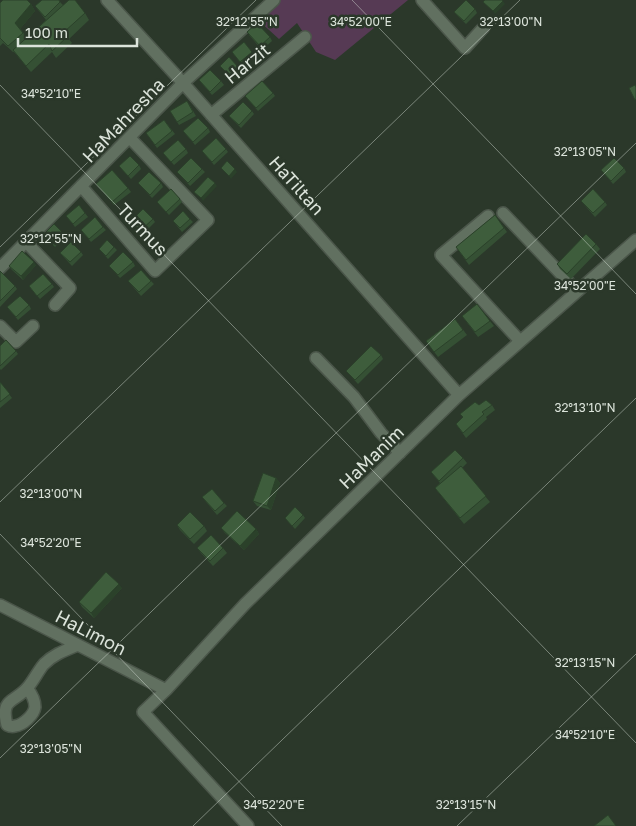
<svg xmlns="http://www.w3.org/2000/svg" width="636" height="826" font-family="'Golos Text',sans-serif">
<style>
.green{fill:#563a54}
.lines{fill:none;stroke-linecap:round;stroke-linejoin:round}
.minor-casing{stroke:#4b564a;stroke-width:14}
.minor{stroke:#617060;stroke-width:11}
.wall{fill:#355034}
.shaded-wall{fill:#2b412a}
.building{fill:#3e5d3c;stroke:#2b412a}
.ticks{fill:none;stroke:#dce4db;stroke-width:1;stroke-opacity:0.45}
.labels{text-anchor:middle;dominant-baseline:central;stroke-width:5;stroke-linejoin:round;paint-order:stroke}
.street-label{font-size:18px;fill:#dce4db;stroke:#2b382a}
.ticks-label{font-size:12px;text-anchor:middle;fill:#dce4db;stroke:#2b382a;stroke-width:5;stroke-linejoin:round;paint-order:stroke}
</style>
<rect width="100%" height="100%" fill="#2b382a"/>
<path class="green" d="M279,0H408L335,60L316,52L297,23L279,39L258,20Z"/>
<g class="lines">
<defs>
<path id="minor" d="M107,0L183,83L459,395
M422,0L465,48L484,27
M211,115L305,37
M81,186L155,271L208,220L130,138
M503,213L577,291
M488,216L441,255L520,341
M26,242L70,288L55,305
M0,268L183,83L274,0
M0,326L16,342L33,326
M316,358L354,397L381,433L400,453
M0,605L166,690
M27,688C31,693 35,700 35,707C34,715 23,725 15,726C12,727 9,726 7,725C0,697 15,703 28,687C34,680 38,671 44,664C54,654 66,650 78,645
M248,826L143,712L166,690L245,604L459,395L636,240"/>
</defs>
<use href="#minor" class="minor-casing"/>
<use href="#minor" class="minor"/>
</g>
<path class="wall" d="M60,2L63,5L85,13L89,20L69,39L72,43L56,58L52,52L31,72L14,52H13L3,43L0,46V3L31,4L35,11L20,29L27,37L46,20L35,6Z
M475,9L477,13L466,24L454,12Z
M249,35L270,37L272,41L262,50Z
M244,42L254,56L243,65L232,52Z
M220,66L239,68L242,71L233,80Z
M199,80L221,81L224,85L212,95Z
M273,93L275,96L258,111L245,96Z
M189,104L196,116L179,125L170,111Z
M252,111L254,114L241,128L229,116Z
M164,120L175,134L157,148L146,133Z
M208,128L210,132L195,145L183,131Z
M186,149L188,153L174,165L163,153Z
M226,149L228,152L214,165L202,151Z
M139,165L141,169L131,179L119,166Z
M624,168L626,172L613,184L601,170Z
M202,169L205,172L190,186L177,172Z
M138,183H161L163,187L152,198Z
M96,184L128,188L131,192L114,205Z
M180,199L182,202L169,215L157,202Z
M581,201L605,202L607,205L595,217Z
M79,205L88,217L75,227L69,219Z
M495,215L507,232L469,265L456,247Z
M153,219L155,222L143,234L131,221Z
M190,219L193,222L182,232L173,221Z
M103,227L106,230L91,242L81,230Z
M63,233L66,236L55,247L43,235Z
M596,244L600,249L571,279L560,269L557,264Z
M114,247L117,250L108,259L99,249Z
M81,252L83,255L72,266L60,253Z
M133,262L135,266L120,278L109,266Z
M36,265L23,280L11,269L9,266Z
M0,271L15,286L17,289L0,307Z
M128,281H151L154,284L141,296Z
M52,284L54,287L40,299L31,289Z
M29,305L31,309L18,320L7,307Z
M462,316L490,321L494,326L478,337Z
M455,319L467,335L438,357L426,341Z
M0,346L16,351L18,354L1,370L0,369Z
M381,355L383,359L358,384L346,371Z
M0,382L12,398L0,408Z
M479,405H492L495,410L486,417L487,419L466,438L456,424L463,418L460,414Z
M463,458L467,463L462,468L490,502L464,524L435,488L440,483L431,472Z
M276,478L280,483L271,510L257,506L253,501Z
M202,497L224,503L227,506L217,515Z
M303,515L305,518L295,529L285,518Z
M177,525L204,526L207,531L194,544L180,530Z
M221,528L256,529L259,534L244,550L225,533Z
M197,548H223L227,553L213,566L201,553Z
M122,588L94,618L82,607L79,602Z"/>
<path class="shaded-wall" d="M503,1L505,4L495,14L493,11Z
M31,4L35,11L20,29L15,23Z
M235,169L237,172L231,179L229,176Z
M215,183L217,186L203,201L201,198Z
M34,262L36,265L23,280L21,276Z
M276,478L280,483L271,510L267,506Z
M256,529L259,534L244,550L240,546Z
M119,584L122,588L94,618L91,613Z"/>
<path class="building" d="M3,0H27L31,4L15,23L23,33L8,46L0,38V3Z
M42,0H59L60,2L45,17L35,6Z
M69,0H75L85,13L64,32L67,37L52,51L49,44L26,66L13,50Z
M466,0L475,9L464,21L454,12Z
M485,0H502L503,1L493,11L483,2Z
M257,23L270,37L260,46L247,32Z
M244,42L252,52L240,62L232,52Z
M229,57L239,68L231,77L220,66Z
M210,70L221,81L210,92L199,80Z
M262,81L273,93L256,108L245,96Z
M635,85L636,87V99L635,100L629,88Z
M187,101L193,112L177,122L170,111Z
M243,102L252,111L239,125L229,116Z
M198,118L208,128L193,142L183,131Z
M164,120L172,131L155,145L146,133Z
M216,138L226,149L212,162L202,151Z
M178,140L186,149L171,162L163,153Z
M130,156L139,165L128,176L119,166Z
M191,158L202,169L188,183L177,172Z
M614,158L624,168L611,181L601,170Z
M227,161L235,169L229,176L221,168Z
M112,170L128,188L112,202L96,184Z
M149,172L161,183L150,195L138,183Z
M208,177L215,183L201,198L194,192Z
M171,189L180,199L166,212L157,202Z
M593,189L605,202L593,213L581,201Z
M79,205L85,213L73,224L66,216Z
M143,209L153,219L140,231L131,221Z
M183,211L190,219L180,228L173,221Z
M495,215L504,228L466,260L456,247Z
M95,217L103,227L89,239L81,230Z
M54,224L63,233L53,244L43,235Z
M586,234L596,244L567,274L557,264Z
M107,240L114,247L106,256L99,249Z
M71,242L81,252L70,262L60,253Z
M22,251L34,262L21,276L9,266Z
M123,252L133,262L118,275L109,266Z
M141,270L151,281L139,292L128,281Z
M0,271L15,286L0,301Z
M43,274L52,284L37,296L29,286Z
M20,296L29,305L16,317L7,307Z
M477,304L490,321L475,332L462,316Z
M455,319L463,330L434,352L426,341Z
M6,340L16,351L0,366V346Z
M371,346L381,355L355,380L346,371Z
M0,382L10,394L0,402Z
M486,400L492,405L482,412L484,414L463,433L456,424L463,417L460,414L475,402L479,405Z
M455,450L463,458L439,481L431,472Z
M461,466L486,496L460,518L435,488Z
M263,473L276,478L267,506L253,501Z
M212,489L224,503L215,511L202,497Z
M295,507L303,515L292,526L285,518Z
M237,511L256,529L240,546L221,528Z
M190,512L204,526L190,539L177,525Z
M211,535L223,548L210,561L197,548Z
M106,572L119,584L91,613L79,602Z
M608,815L616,826H594Z"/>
<path class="ticks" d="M352,0L636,294M0,85L636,743M0,247L256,0M0,502L520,0M0,534L282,826M0,758L636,143M193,826L636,398M457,826L636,654"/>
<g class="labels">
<g class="street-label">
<text transform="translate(247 63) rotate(-39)">Harzit</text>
<text transform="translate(123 120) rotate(-46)">HaMahresha</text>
<text transform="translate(297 185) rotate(48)">HaTiltan</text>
<text transform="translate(143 229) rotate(47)">Turmus</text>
<text transform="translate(371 457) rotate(-44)">HaManim</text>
<text transform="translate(91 632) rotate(27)">HaLimon</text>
</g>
</g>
<g class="ticks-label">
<text x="247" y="26">32°12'55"N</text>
<text x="511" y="26">32°13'00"N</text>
<text x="361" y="26">34°52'00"E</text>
<text x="51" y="98">34°52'10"E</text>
<text x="585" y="156">32°13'05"N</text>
<text x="51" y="243">32°12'55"N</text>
<text x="585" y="290">34°52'00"E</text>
<text x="585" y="412">32°13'10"N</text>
<text x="51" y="498">32°13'00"N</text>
<text x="51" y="547">34°52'20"E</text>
<text x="585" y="667">32°13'15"N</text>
<text x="585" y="739">34°52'10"E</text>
<text x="51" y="753">32°13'05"N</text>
<text x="274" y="809">34°52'20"E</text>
<text x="466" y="809">32°13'15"N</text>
</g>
<path d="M18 38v8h119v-8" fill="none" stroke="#dce4db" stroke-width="2.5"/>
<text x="25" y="38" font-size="15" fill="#dce4db" stroke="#2b382a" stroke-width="4" paint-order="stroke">100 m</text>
</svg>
